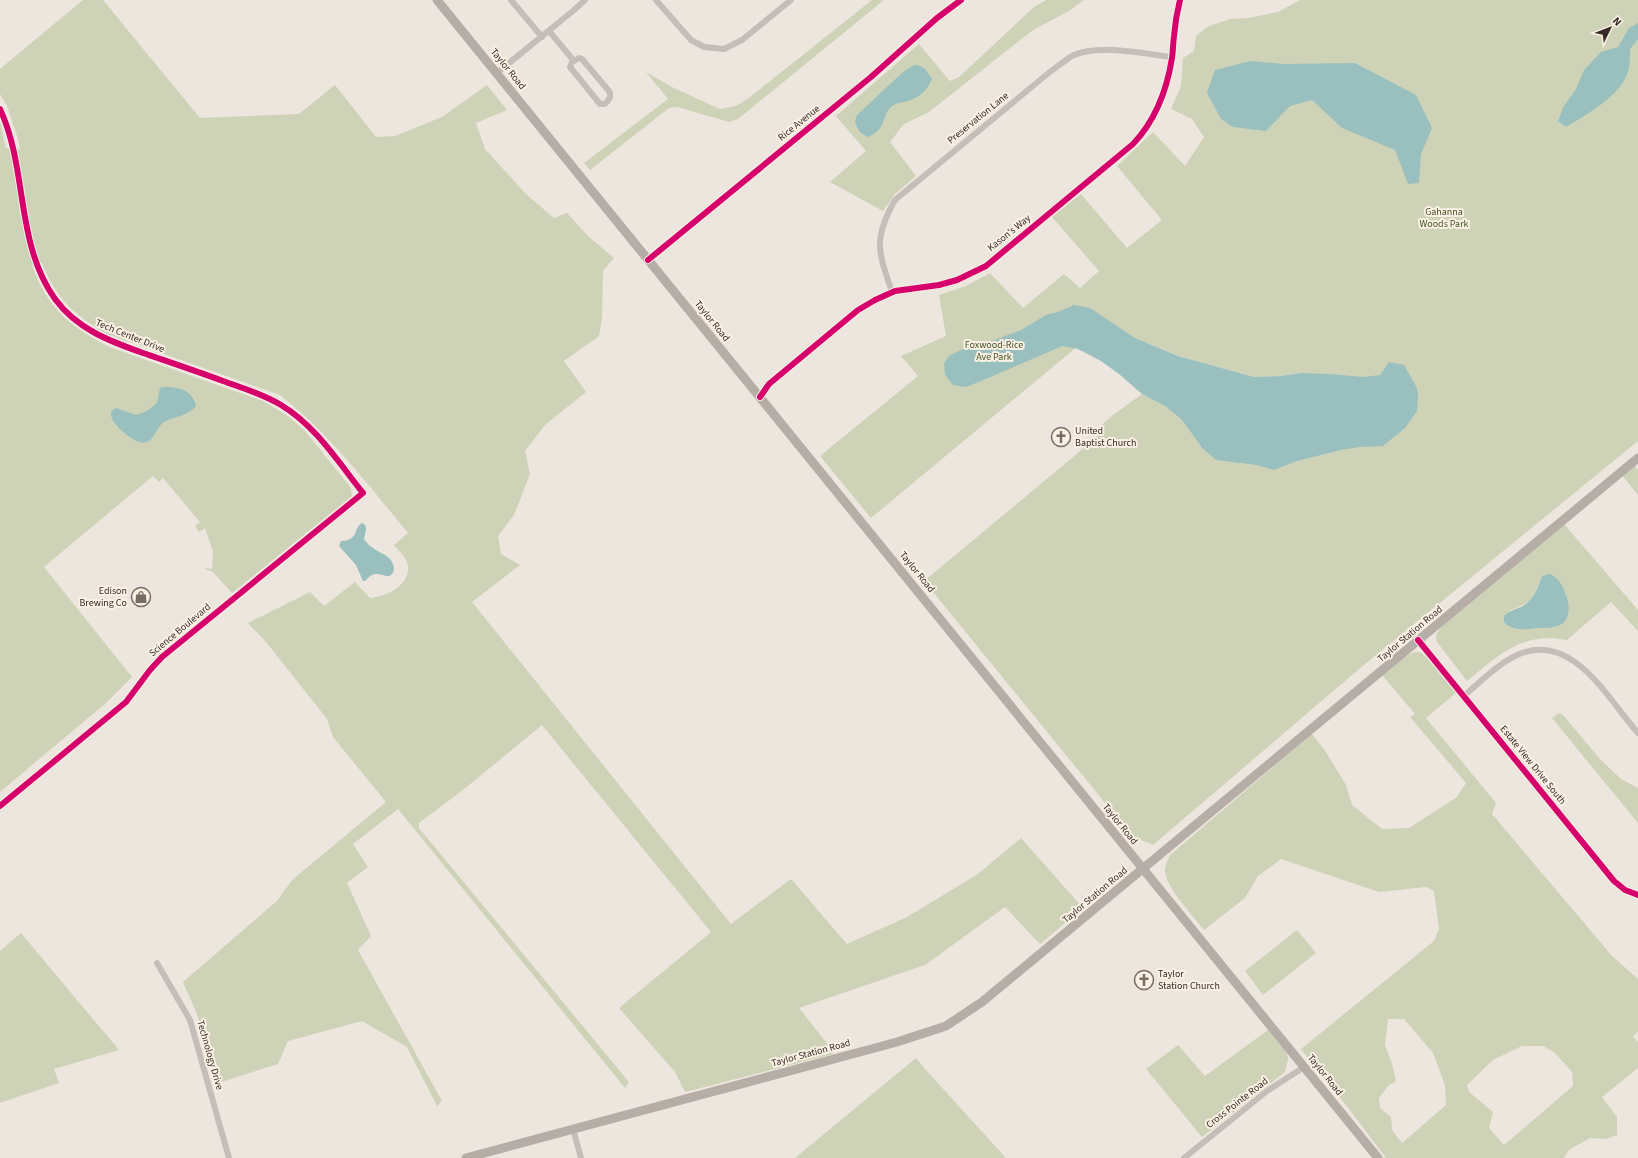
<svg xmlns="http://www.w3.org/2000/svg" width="1638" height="1158" font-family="'Source Sans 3',sans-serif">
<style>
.green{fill:#ced2b7;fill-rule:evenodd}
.water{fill:#99c0be}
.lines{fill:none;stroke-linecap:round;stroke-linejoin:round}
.minor{stroke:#c5bdb7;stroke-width:6}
.secondary{stroke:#b6ada7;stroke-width:9}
.cycleway-casing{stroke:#faf0e4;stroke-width:8}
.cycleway{stroke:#d6006c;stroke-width:6}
.labels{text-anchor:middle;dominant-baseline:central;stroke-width:4;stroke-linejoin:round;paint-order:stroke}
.street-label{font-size:10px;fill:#362b26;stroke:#faf0e4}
.park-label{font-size:10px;fill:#455528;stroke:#faf0e4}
.poi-label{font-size:10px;fill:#362b26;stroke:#faf0e4;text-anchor:start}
</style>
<rect width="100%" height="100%" fill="#ede6de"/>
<path class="green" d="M83,0H103L200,118L299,114L335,85L376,137L395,136L442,117L487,85L507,110L476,123L485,149L527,195L554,218L567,213L589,237L614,258L603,271L602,319L599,336L564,361L586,392L545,425L525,451L530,474L514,515L498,536L501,554L520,565L472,602L731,924L791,879L847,944L907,917L978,874L1021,838L1083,908L1040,944L1005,907L925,965L799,1008L833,1051V1054L685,1092L675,1072L619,1008L711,932L542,725L463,790L419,823V828L629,1082L625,1088L398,809L353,844L368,867L347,883L371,936L358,950L442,1101L437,1106L407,1047L362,1021L288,1041L278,1064L218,1083L197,1014L183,982L277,901L292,880L386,802L333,737L327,719L266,642L248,623L310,592L324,606L355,582L370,598C388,597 416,582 406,560C404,555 398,550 394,545L408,533C368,485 330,434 280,395L107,334C76,317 55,297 42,263L32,265C46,307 72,329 112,348L263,401L288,416L305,431L351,488L352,496L232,593L213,572L205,569L206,568L212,569L213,552L205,528L199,532L195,526L200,522L163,478L159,482L153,476L44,567L132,677L106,703L0,792V122L6,148L20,149L18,139L7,106L0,94V69Z
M872,0H884L738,119L729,122L677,107L669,108L590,170L584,163L668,99L646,72L672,87L720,109L736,106L750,97Z
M1046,0H1084L1069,11L1033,30L929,112L904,124L890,142L916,176L895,194L883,211L830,182L866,151L836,116L919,44L950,81L959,77L1034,7Z
M1300,0H1638V441L1365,664L1153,845L1132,836L924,581L1097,437L1099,427L1113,415L1142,394L1165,406L1182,420L1202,448L1300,373L1281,376L1254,377L1178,356L1135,338L1108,321L871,518L820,456L918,376L901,356L946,336L939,295L966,286L990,273L1023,308L1064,274L1080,288L1099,271L1052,217L1081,194L1127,248L1162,220L1117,166L1153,132L1185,166L1204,137L1192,119L1171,109L1181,86L1183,58L1194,51L1196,36L1209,26L1230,19L1248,18L1278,12Z
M1634,465L1638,470V495L1622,475Z
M1564,524L1638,610V631L1611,602L1567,640C1521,632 1500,654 1467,681L1437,642L1436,635L1441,627ZM1542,576L1555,627L1508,611C1534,602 1532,599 1542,576Z
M1414,652H1420L1427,658L1456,693L1426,718L1496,803L1492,814L1612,956L1638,979V1032L1633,1036L1638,1042V1068L1602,1097L1617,1117V1135L1606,1139L1590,1138L1569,1150L1564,1158H1386L1346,1105L1301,1049L1434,941L1439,929L1434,891L1426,887L1379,892L1281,859L1258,876L1245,898L1204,930C1194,917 1169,890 1166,876C1163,868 1167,862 1170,855L1312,734L1324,749L1346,785L1352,805L1382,829L1409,828L1457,797L1466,783L1410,717L1415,714L1382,675L1404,657ZM1388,1019H1404L1433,1053L1445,1085L1446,1105L1402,1143L1392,1130L1391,1117L1380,1108L1379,1098L1388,1086L1396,1081L1393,1067L1385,1045ZM1522,1046H1543L1554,1052L1572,1072L1573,1086L1504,1145L1489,1128L1493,1112L1469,1092L1467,1085L1493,1060Z
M1559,713L1563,715L1600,759L1621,779L1638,788V823L1552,718Z
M1297,930L1316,953L1263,995L1245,971Z
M21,933L119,1050L54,1069L59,1083L0,1103V951Z
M1268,1030L1287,1053L1288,1059L1285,1072L1202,1137L1146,1069L1178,1045L1205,1076Z
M916,1058L925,1069L1006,1158H795Z"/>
<path class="water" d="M1638,23V39L1630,49C1630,59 1630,68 1626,77C1617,97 1585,116 1566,127L1558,121L1564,106L1576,89L1584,70L1601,52L1618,47L1629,28Z
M1250,61L1284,64L1355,63L1416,95L1432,128L1421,154L1419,183L1408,184L1395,150L1342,128L1312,100L1290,106L1266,131L1233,127L1221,119L1207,93L1215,70Z
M914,65C924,65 927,71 932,79C927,91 918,99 904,102C899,103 895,103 890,108C881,119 886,129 868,137C860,134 857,129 855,121L857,115L903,72Z
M1074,305L1090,308L1135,338L1178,356L1254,377L1281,376L1300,373L1329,374L1363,377L1380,375L1389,362L1404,365L1417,388L1418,395L1417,411L1405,428L1383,446L1359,447L1341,450L1297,461L1274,470L1257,465L1216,460L1202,448L1182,420L1165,406L1142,394L1119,374L1101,361L1078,349L1062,346L986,379L966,387L953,385L945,375L944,363L950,355L978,343L990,342L1005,336L1021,330L1046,315L1058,312Z
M165,387C180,387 192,390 196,406C188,416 176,416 166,421C154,426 156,446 139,442C130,440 99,415 116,408L136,415L147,411L157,403L160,388Z
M362,523C369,526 365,532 364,539C374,555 394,552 394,570C390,581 384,574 376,574C371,574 368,578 365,581H363L356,565L339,546L341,541C360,540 352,529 362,523Z
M1550,574C1560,579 1562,585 1566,595C1570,604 1571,619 1560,625C1554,628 1545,628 1539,628C1527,629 1513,632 1504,622V616C1509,611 1514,610 1521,607C1534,600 1537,589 1542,576Z"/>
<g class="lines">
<path class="minor" d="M511,0L542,37
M656,0L691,40L704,47L724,49L742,40L791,0
M549,31L574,61
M579,58L582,59L609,91C612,97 609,99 605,104H600L570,67L572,62Z
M497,73L574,10L585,0
M0,109C28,169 15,243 55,299C77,329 109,341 143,353C169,362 196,371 223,381C242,388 263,394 281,405C316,426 338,462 363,493L162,657L150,670L126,702L0,806
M648,260L871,77L937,18L961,0
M892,292C878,251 873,239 895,200L1051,71C1059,66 1066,59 1074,55C1099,44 1145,54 1172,57
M760,397L769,384L858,310L875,300L895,291L939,285L957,280L986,266L1133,144C1155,121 1167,89 1172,58C1173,51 1173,44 1174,36C1175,24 1177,12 1180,0
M1418,640L1614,881L1625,890L1638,895
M1464,696C1480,682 1498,664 1517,655C1573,630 1608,700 1638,733
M157,963L190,1020L229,1158
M573,1129L581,1158
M1184,1158L1267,1091L1304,1067"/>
<path class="secondary" d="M437,0L1378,1158
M466,1158L897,1042L946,1026L982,1002L1638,458"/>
<defs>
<path id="cycleway" d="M0,109C28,169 15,243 55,299C77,329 109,341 143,353C169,362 196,371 223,381C242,388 263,394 281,405C316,426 338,462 363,493L162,657L150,670L126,702L0,806
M648,260L871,77L937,18L961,0
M760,397L769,384L858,310L875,300L895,291L939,285L957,280L986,266L1133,144C1155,121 1167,89 1172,58C1173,51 1173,44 1174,36C1175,24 1177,12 1180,0
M1418,640L1614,881L1625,890L1638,895"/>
</defs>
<use href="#cycleway" class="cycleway-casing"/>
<use href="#cycleway" class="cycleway"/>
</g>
<defs>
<symbol id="church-ring" viewBox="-11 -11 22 22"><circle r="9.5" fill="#faf0e4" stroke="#766c66" stroke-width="1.5"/><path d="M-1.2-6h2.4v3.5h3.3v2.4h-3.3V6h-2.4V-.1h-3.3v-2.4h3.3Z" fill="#766c66"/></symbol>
<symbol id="shop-ring" viewBox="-11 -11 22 22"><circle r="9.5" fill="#faf0e4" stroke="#766c66" stroke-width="1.5"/><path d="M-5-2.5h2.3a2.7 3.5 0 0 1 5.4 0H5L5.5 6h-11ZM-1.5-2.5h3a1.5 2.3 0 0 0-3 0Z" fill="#766c66"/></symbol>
</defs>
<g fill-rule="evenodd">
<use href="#church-ring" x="1050" y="426" width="22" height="22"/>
<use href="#shop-ring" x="130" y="586" width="22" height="22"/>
<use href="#church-ring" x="1133" y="969" width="22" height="22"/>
</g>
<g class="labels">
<g class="street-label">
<text transform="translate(508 69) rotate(51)">Taylor Road</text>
<text transform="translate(978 118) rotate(-39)">Preservation Lane</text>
<text transform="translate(799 123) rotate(-39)">Rice Avenue</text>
<text transform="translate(1009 233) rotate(-39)">Kason's Way</text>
<text transform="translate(712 321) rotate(51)">Taylor Road</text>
<text transform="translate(130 336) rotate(22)">Tech Center Drive</text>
<text transform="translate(917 572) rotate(51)">Taylor Road</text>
<text transform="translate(180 630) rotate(-40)">Science Boulevard</text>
<text transform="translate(1410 634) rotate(-40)">Taylor Station Road</text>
<text transform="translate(1533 765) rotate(51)">Estate View Drive South</text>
<text transform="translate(1120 824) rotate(51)">Taylor Road</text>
<text transform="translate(1095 895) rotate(-40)">Taylor Station Road</text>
<text transform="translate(811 1053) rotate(-15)">Taylor Station Road</text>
<text transform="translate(210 1055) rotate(74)">Technology Drive</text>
<text transform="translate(1325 1075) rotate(51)">Taylor Road</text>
<text transform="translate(1237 1103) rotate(-38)">Cross Pointe Road</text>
</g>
<g class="park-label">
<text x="1444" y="212">Gahanna<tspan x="1444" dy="12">Woods Park</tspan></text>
<text x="994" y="345">Foxwood-Rice<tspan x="994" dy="12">Ave Park</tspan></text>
</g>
<g class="poi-label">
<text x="1075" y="431">United<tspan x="1075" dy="12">Baptist Church</tspan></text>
<text x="127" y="591" text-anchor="end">Edison<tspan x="127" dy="12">Brewing Co</tspan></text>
<text x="1158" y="974">Taylor<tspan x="1158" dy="12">Station Church</tspan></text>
</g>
</g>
<g transform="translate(1610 28) rotate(47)" stroke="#faf0e4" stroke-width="3" paint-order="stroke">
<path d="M0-3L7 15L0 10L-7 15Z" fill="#362b26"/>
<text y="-6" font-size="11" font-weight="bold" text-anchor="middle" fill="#362b26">N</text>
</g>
</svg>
